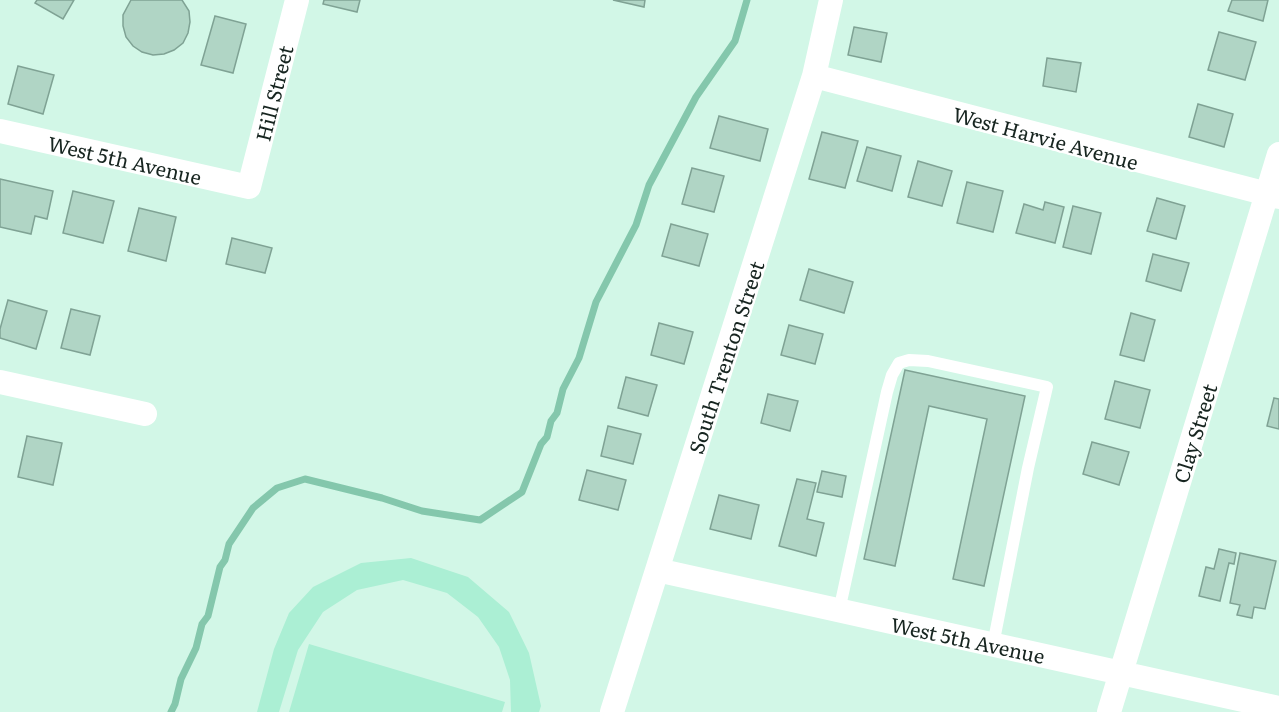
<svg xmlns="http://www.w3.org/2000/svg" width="1279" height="712" font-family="Literata,serif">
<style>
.green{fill:#abefd4}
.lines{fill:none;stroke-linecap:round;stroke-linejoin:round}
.stream{stroke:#84c7ac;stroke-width:7}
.building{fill:#b0d5c5;stroke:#7fa294;stroke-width:1.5}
.lane{stroke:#fff;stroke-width:12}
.street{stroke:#fff;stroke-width:24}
.labels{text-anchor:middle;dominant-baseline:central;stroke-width:4.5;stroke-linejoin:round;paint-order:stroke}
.street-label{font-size:20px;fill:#172520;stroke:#fff}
</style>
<rect width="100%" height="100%" fill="#d2f7e7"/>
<path class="green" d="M411,558L468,577L509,612L529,653L541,706L539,712H511L510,680L499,647L478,617L447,593L403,580L357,590L323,612L298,650L279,712H257L274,649L289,613L313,587L361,563Z
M309,644L505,702L502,712H289Z"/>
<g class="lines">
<path class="stream" d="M171,712L175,704L181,679L196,648L202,624L208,616L220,567L225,560L229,544L253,508L277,488L305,479L382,498L422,511L480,520L522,492L541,444L547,437L551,421L557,413L563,389L579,358L596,302L636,225L649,185L696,97L735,41L747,0"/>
</g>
<path class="building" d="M37,0H74L63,19L35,3Z
M131,0H182L189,11L190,22L188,33L183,43L174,50L164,54L153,55L142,52L133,46L126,37L123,26V15Z
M324,0H360L357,12L323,4Z
M613,0H645L644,7Z
M1232,0H1268L1263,21L1228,11Z
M215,16L246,24L233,73L201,65Z
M854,27L887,33L881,62L848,55Z
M1219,32L1256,42L1245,80L1208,70Z
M1047,58L1081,63L1076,92L1043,86Z
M18,66L54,75L43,114L8,104Z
M1198,104L1233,114L1224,147L1189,137Z
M719,116L768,129L760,161L710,148Z
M822,132L858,141L845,188L809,179Z
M867,147L901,156L892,191L857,181Z
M918,161L952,171L942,206L908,197Z
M692,168L724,176L714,212L682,204Z
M0,179L53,191L47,219L35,216L31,234L0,227Z
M967,182L1003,191L993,232L957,223Z
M73,191L114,201L103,243L63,233Z
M1157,198L1185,206L1176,239L1147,231Z
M1045,202L1064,207L1055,243L1016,233L1024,204L1043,210Z
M1073,206L1101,213L1091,254L1063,247Z
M139,208L176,217L166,261L128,251Z
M671,224L708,234L699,266L662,256Z
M232,238L272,248L265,273L226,264Z
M1153,254L1189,263L1181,291L1146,281Z
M809,269L853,282L844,313L800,300Z
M8,300L47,311L36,349L0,338V329Z
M71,309L100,316L90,355L61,348Z
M1131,313L1155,320L1144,361L1120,355Z
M659,323L693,332L684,364L651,355Z
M789,325L823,334L815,364L781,355Z
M905,370L1025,396L984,586L953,579L987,419L929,406L895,566L864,559Z
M626,377L657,385L648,416L618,408Z
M1115,381L1150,390L1140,428L1105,419Z
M768,394L798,401L790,431L761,423Z
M1274,398L1279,399V429L1267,426Z
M608,426L641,434L633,464L601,456Z
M27,436L62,443L53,485L18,477Z
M1092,442L1129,452L1119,485L1083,474Z
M587,470L626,480L618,510L579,500Z
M822,471L846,476L842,497L817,492Z
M797,479L816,483L807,519L824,523L816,556L779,546Z
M719,495L759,505L751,539L710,529Z
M1219,549L1236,553L1234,564L1229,563L1220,601L1199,596L1206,567L1214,569Z
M1240,553L1276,561L1265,609L1254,607L1252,618L1237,615L1240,605L1230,603Z"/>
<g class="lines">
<path class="lane" d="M839,611L887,392L892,375L899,363L909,360L928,361L1047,387L1028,468L993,645"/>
<path class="street" d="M814,76L1279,197
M0,131L249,187L297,0
M0,382L145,414
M657,570L1279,708
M612,712L814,76L831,0
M1109,712L1279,154"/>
</g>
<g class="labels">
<g class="street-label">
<text transform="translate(273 93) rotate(-76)">Hill Street</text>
<text transform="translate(1046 137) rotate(15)">West Harvie Avenue</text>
<text transform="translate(125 159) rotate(13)">West 5th Avenue</text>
<text transform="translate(725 357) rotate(-72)">South Trenton Street</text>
<text transform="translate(1194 433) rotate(-73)">Clay Street</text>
<text transform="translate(968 639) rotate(12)">West 5th Avenue</text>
</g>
</g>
</svg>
